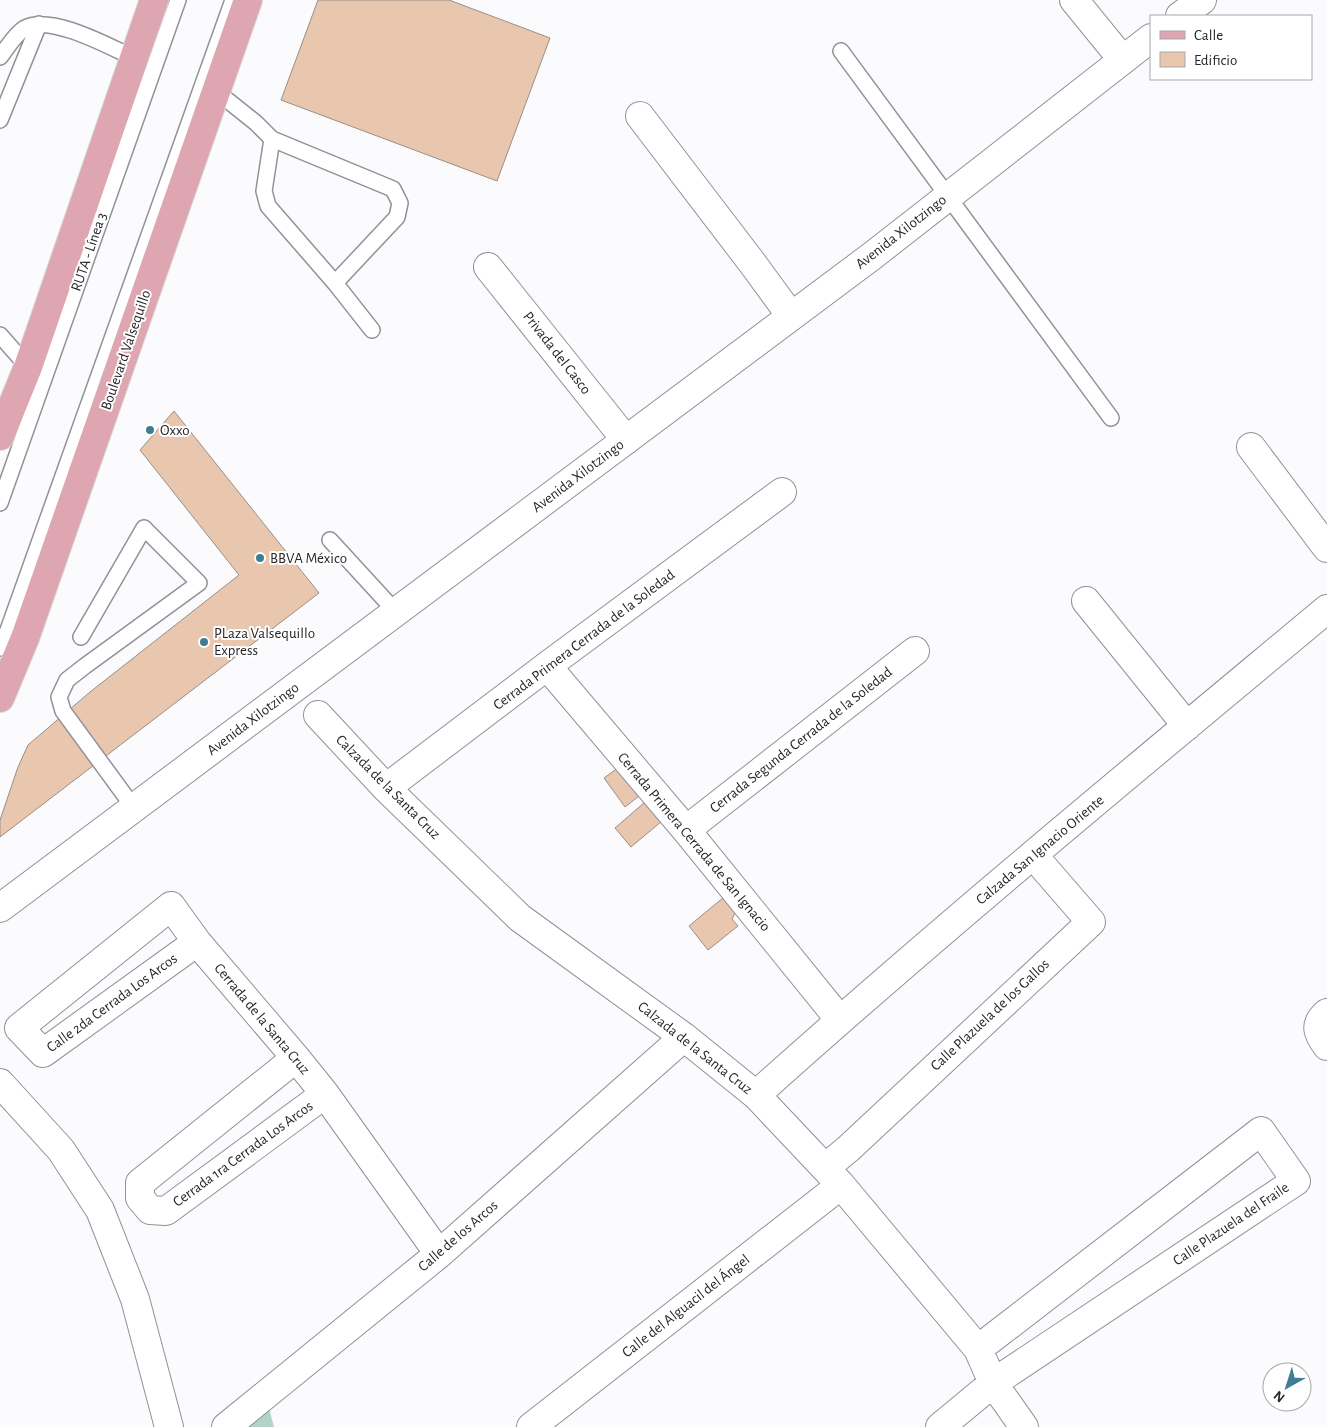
<svg xmlns="http://www.w3.org/2000/svg" width="1327" height="1427" font-family="'Alegreya Sans',sans-serif">
<style>
.green{fill:#b1d4c4}
.building{fill:#e9c6ae;stroke:#988f89}
.lines{fill:none;stroke-linecap:round;stroke-linejoin:round}
.lane-casing{stroke:#90919a;stroke-width:18}
.street-casing{stroke:#90919a;stroke-width:30}
.secondary-casing{stroke:#90919a;stroke-width:30}
.primary-casing{stroke:#d8d8d9;stroke-width:30}
.lane{stroke:#fff;stroke-width:15}
.street{stroke:#fff;stroke-width:28}
.secondary{stroke:#fff;stroke-width:28}
.primary{stroke:#dda6b0;stroke-width:28}
.poi-dot{fill:#407d93;stroke:#fff;stroke-width:2}
.labels{text-anchor:middle;dominant-baseline:central;stroke-width:4;stroke-linejoin:round;paint-order:stroke}
.street-label{font-size:15px;fill:#26262a;stroke:#fff}
.poi-label{font-size:15px;fill:#26262a;stroke:#fff;text-anchor:start}
</style>
<rect width="100%" height="100%" fill="#fbfbfd"/>
<path class="green" d="M266,1397L274,1427H228Z"/>
<path class="building" d="M318,0H449L550,38L497,181L281,100Z
M174,411L319,593L0,837V820L18,767L28,745L90,692L239,575L140,450Z
M622,765L643,793L625,807L604,778Z
M645,802L662,821L631,847L615,828Z
M724,897L736,911L732,919L738,926L708,950L689,926Z"/>
<g class="lines">
<defs>
<path id="lane" d="M841,51L1111,418
M0,57C7,48 15,34 25,28C51,14 110,47 134,58
M216,91L256,123L272,139L393,189L400,203L397,217L335,283L372,330
M0,120L39,24
M272,139L264,191L268,206L335,283
M0,335L28,367
M0,503L178,0
M330,540L396,612
M81,637L144,528L199,583L85,666L67,680L59,697L63,711L134,808
M0,648L8,630L233,0"/>
<path id="street" d="M1074,0L1122,59
M640,116L753,264L791,316
M488,267L626,440
M1251,447L1327,548
M1086,601L1187,726
M547,666L686,830L840,1020
M318,715L386,788L520,918L684,1037L756,1095L841,1185L978,1349L993,1383L1024,1427
M386,788L547,666L782,492
M686,830L915,651
M197,942L43,1053L19,1028L171,906L197,942L296,1058L325,1094L439,1254
M1327,1013C1313,1025 1318,1034 1327,1046
M296,1058L140,1183V1198L150,1210L166,1211L325,1094
M0,1083L61,1150L100,1210L135,1299L169,1427
M756,1095C942,928 1135,769 1327,609
M825,1168L848,1149L1091,922L1033,855
M226,1427L439,1254L684,1037
M531,1427L841,1185
M940,1427L993,1383L1296,1181L1261,1131L978,1349"/>
<path id="secondary" d="M1180,16L1202,0
M0,908L872,256L1151,38"/>
<path id="primary" d="M0,436L28,367L154,0
M0,698L25,638L248,0"/>
</defs>
<use href="#lane" class="lane-casing"/>
<use href="#street" class="street-casing"/>
<use href="#secondary" class="secondary-casing"/>
<use href="#primary" class="primary-casing"/>
<use href="#lane" class="lane"/>
<use href="#street" class="street"/>
<use href="#secondary" class="secondary"/>
<use href="#primary" class="primary"/>
</g>
<g class="poi-dot">
<circle cx="150" cy="430" r="5"/>
<circle cx="260" cy="558" r="5"/>
<circle cx="204" cy="642" r="5"/>
</g>
<g class="labels">
<g class="street-label">
<text transform="translate(901 232) rotate(-38)">Avenida Xilotzingo</text>
<text transform="translate(89 252) rotate(-71)">RUTA - Línea 3</text>
<text transform="translate(126 350) rotate(-71)">Boulevard Valsequillo</text>
<text transform="translate(557 353) rotate(52)">Privada del Casco</text>
<text transform="translate(578 476) rotate(-37)">Avenida Xilotzingo</text>
<text transform="translate(584 640) rotate(-37)">Cerrada Primera Cerrada de la Soledad</text>
<text transform="translate(253 719) rotate(-37)">Avenida Xilotzingo</text>
<text transform="translate(801 740) rotate(-38)">Cerrada Segunda Cerrada de la Soledad</text>
<text transform="translate(388 787) rotate(45)">Calzada de la Santa Cruz</text>
<text transform="translate(694 842) rotate(50)">Cerrada Primera Cerrada de San Ignacio</text>
<text transform="translate(1040 850) rotate(-40)">Calzada San Ignacio Oriente</text>
<text transform="translate(112 1003) rotate(-36)">Calle 2da Cerrada Los Arcos</text>
<text transform="translate(990 1015) rotate(-43)">Calle Plazuela de los Gallos</text>
<text transform="translate(262 1019) rotate(50)">Cerrada de la Santa Cruz</text>
<text transform="translate(695 1048) rotate(38)">Calzada de la Santa Cruz</text>
<text transform="translate(243 1154) rotate(-36)">Cerrada 1ra Cerrada Los Arcos</text>
<text transform="translate(1231 1224) rotate(-34)">Calle Plazuela del Fraile</text>
<text transform="translate(458 1236) rotate(-41)">Calle de los Arcos</text>
<text transform="translate(686 1306) rotate(-38)">Calle del Alguacil del Ángel</text>
</g>
<g class="poi-label">
<text x="160" y="430">Oxxo</text>
<text x="270" y="558">BBVA México</text>
<text x="214" y="633">PLaza Valsequillo<tspan x="214" dy="17">Express</tspan></text>
</g>
</g>
<rect x="1150" y="15" width="162" height="65" fill="#ffffff" stroke="#a8a8aa"/>
<rect x="1160" y="31" width="25" height="8" fill="#dda6b0" stroke="#a8a8aa"/>
<text x="1194" y="40" font-size="15" fill="#26262a">Calle</text>
<rect x="1160" y="52" width="25" height="15" fill="#e9c6ae" stroke="#a8a8aa"/>
<text x="1194" y="65" font-size="15" fill="#26262a">Edificio</text>
<g transform="translate(1287 1387) rotate(219)"><circle r="24" fill="#ffffff" stroke="#a8a8aa"/>
<path d="M0-4L9 19L0 12L-9 19Z" fill="#407d93"/>
<text y="-8" font-size="14" font-weight="bold" text-anchor="middle" fill="#26262a">N</text>
</g>
</svg>
